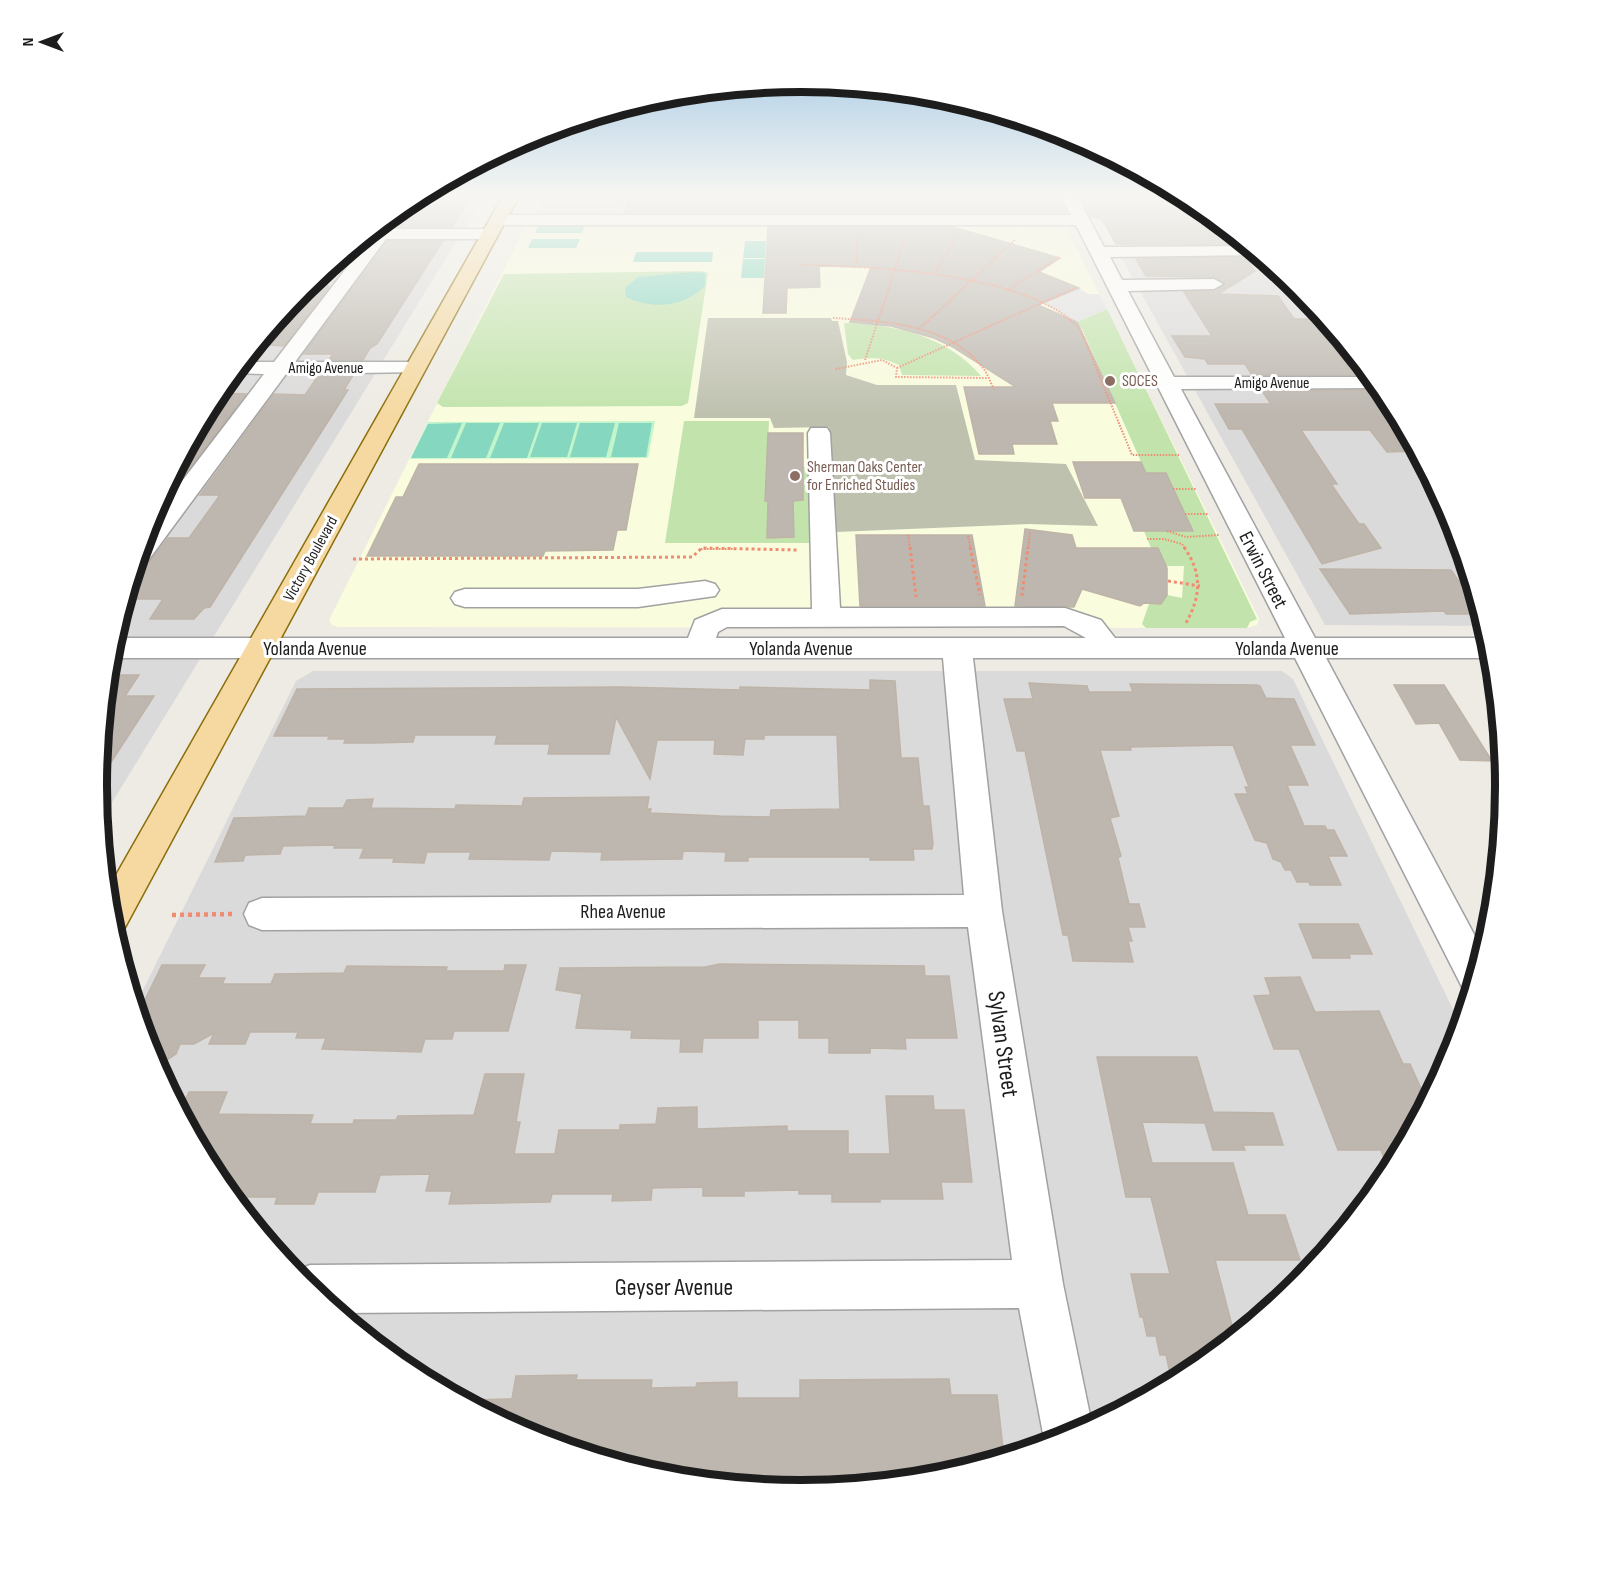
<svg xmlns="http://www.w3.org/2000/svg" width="1602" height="1571" font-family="'Sofia Sans Condensed',sans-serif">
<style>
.residential{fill:#dbdada}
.commercial{fill:#edd7d3}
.education{fill:#f9fcdd}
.construction{fill:#bfc1af}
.grass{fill:#c2e4ac}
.park{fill:#c2f5cc}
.pitch{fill:#86d7c0}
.parking{fill:#e1e1e1}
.building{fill:#bdb7b0;stroke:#beb3a7;stroke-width:1.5}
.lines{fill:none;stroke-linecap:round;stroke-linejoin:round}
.minor-casing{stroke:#a1a1a1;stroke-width:3}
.major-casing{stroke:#8b6e0b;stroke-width:3}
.path-far2{stroke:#ef8c72;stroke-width:2;stroke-dasharray:1.5 1.5;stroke-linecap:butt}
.path-far1{stroke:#ef8c72;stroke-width:3;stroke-dasharray:3 3;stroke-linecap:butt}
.path{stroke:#ef8c72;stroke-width:4.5;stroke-dasharray:4 4;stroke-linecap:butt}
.minor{fill:#fff;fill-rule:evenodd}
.major{fill:#f5d9a1;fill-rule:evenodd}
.education-dot{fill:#8d6e63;stroke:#fff;stroke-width:2}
.labels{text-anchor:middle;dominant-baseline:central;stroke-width:6;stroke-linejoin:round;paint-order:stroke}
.far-street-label{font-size:16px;fill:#1d1d1d;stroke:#fff}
.far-education-label{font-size:16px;fill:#785e54;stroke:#fff;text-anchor:start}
.street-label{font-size:20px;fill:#1d1d1d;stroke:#fff}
.near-street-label{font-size:24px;fill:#1d1d1d;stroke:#fff}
.rim{fill:none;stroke:#1d1d1d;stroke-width:8}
</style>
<rect width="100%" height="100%" fill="#edebe3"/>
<path class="residential" d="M398,210H476L463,231H371Z
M365,237H459L100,822L97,785L110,648L150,516L215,394L303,287Z
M1119,253L1258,254L1299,288L1387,394L1452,516L1485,626L1325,625Z
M313,671H1282L1293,679L1461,1026L1452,1055L1387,1177L1299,1284L1192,1371L1070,1437L938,1477L801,1490L663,1476L531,1436L409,1371L303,1283L215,1177L150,1055L135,1006L296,681Z"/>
<path class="commercial" d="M545,196H627L621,213H602L600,218H534Z"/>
<path class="education" d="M527,223H1064L1225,549L1259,619L1257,625L1247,628L338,627L332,625L329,620Z"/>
<path class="construction" d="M708,318H831L832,321H838L847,362L846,375L877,385H956L975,460L1066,464L1098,526L1029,524L836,532L829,427L774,428L770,418H694Z"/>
<path class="grass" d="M701,271L708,273L688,403L682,406L443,407L437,403L504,274Z
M1107,309L1257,619L1250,622L1247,628H1146L1142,624L1149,604H1161L1167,595L1182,598L1184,566H1166L1154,555L1144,531L1192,530L1166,473H1146L1083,331L1077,322Z
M844,323C895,324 947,336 981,376L902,375L899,365C883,357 870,357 853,360L848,354Z
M684,421H769L767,462L770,468L813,467V543H665Z"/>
<path class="park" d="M655,421L648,458L410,459L428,422Z"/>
<path class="pitch" d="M539,225H585L582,233H535Z
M532,239H580L576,248H528Z
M745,241H766L765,258H743Z
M636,252H713L712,262H633Z
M743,259H765L764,278H741Z
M693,272L705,273V286C684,307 653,310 626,297L625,288L638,277Z
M462,423L447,458H411L428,424Z
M466,423H500L486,458H451Z
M504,423H539L527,458H490Z
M542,423H577L567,457H530Z
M580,423H615L606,457H570Z
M619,423H652L646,457H611Z"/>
<path class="parking" d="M1077,288L1089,294H1099L1107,309L1077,322L1044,304Z"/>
<path class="building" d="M416,196H473L452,227H377Z
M629,196H1059L1067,213H624Z
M1080,196H1186L1210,214L1234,244H1116L1102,219L1090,217Z
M768,227H953L1060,258L1039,272L1079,288L1038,305L1077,322L1115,403H1052L1058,421H1050L1057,444H1012L1014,454H979L964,387H1016L953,347L934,338L891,326L850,322L871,267L819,266L820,287L787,288L786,313H763Z
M387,241H443L377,344L370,348L363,360H329L333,354H304Z
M1245,257L1255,271L1218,294L1278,296L1294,319H1312L1354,375H1252L1245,364H1208L1205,359L1185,357L1172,336H1212L1184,292L1214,291L1225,283L1214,277L1146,276L1136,259Z
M321,272L329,287L284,346L271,345L278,337H262L303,287Z
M353,375L344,390H348L210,607L204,608L194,619H150L163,599H125L135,565L149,563L168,538H189L220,495H200L274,394L305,395L318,376Z
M1367,390L1370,394L1387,395L1417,451L1387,452L1370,430H1301L1337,484H1331L1359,524H1364L1381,548L1322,564L1242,429H1229L1215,404H1271L1262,391Z
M216,393L246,394L169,495H161Z
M768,433H803V500L793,501L794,537L767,538L768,501H765Z
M1073,462H1141L1146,473H1166L1193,531H1134L1121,498H1085Z
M419,464H638L626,530H617L613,550L545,551L543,556H367L396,497H403Z
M1025,529L1072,535L1076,548H1158L1167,568V595L1161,604L1144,603L1140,606L1082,589L1074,607L1015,606Z
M856,535H972L985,606H860Z
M1320,569L1451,570L1482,614H1446L1444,611L1350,614Z
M107,675H139L125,696H154L97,784Z
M870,680L895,681L901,758H918L923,806H929L933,844L932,849H913L914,860H870V857H748V861H725L726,852L683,851L682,859L601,860L602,852L551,851L549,860L469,859L471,852H427L424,863L393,862L394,858H360L364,848H334L335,845L283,846L280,854L245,855L243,861L215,862L234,818L306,816L309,808H343L347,800L373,799L371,808L455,809L456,805L522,806L524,798L649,797L647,809H651L650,813L720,816L770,817L771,810L840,809L837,735H764V739H745L743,755L714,754L715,740H657L650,779L616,717L609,754H548L550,744H495L497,735H415L413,742L375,743H344L346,739H328L329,736H274L297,689L621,687L740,690V687L870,690Z
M1029,683L1087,686L1089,692H1133L1130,684L1257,685L1260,686L1266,698L1294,699L1315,745H1290L1308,785H1287L1304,826H1325L1327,830H1334L1347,856H1328L1341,885H1310L1309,882H1297L1291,870H1285L1281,862L1273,859L1267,843L1255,840L1235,794H1248L1245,787H1249L1233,745L1130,747L1131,750H1100L1119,816L1110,818L1121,856L1118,858L1129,904H1139L1145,927H1128L1132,941H1128L1133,962L1073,961L1068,935H1063L1025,751H1017L1004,699H1033Z
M1394,685H1444L1492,761L1460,760L1439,723L1416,724Z
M1299,924H1358L1372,954H1349L1350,958H1313Z
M720,964L924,966L925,976H949L957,1038H905L906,1049L870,1048V1053H829V1038H799V1020H758V1038H703L702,1052H680L681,1039L631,1038L632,1030L576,1028L582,994L556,990L560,968L705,967Z
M162,965H205L198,978H225L222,984H271L275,974L344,973L347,966L447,967L446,971H504L505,965H526L508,1031H454L452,1039H425L421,1052L322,1049L326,1038H296L298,1032H250L245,1044H209L214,1033L194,1044H180L176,1054L156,1067L138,1014Z
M1300,977L1315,1012L1379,1011L1403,1064H1410L1427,1102L1389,1172L1381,1150H1338L1299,1049H1274L1254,996L1271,995L1265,978Z
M1097,1057H1197L1213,1112L1273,1113L1283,1145H1243L1245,1150H1213L1205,1123L1142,1122L1152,1163H1233L1248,1215H1285L1300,1260H1215L1235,1337L1192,1371L1172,1382L1166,1355H1160L1156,1336H1147L1143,1317H1140L1131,1274H1170L1151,1197H1126Z
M485,1074H524L516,1122H520L514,1154H555L559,1130H620V1125L656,1124L658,1108L697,1107V1129L787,1126V1131H848V1154H890L886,1096H933L934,1110H964L972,1182H941L943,1199H880V1202H832V1194H799V1190L744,1191V1196H703V1187L652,1188L651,1200L612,1201L613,1194H552L550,1202L449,1204L452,1191H426L430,1174L380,1175L375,1192H318L314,1204H275L277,1197H231L215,1177L180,1111L189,1092H227L218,1114L313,1115L310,1124H353L354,1120H396L398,1116L474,1115Z
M577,1375L576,1380H652L651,1388L696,1387L697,1383L737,1382V1398H800V1380L949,1379L951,1395H997L1004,1457L938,1477L801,1490L800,1484L749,1485L663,1476L531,1436L464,1400L512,1399L516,1376Z"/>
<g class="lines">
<defs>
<path id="minor" d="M1061,196H1077L1104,247L1249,246L1260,255L1110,257L1122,280L1214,279L1223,284L1214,289L1128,291L1174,377H1372L1382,388L1181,389L1315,638H1489L1492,658H1326L1483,951L1471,991L1462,987L1295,658H973L1002,911L1063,1284L1092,1425L1070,1436L1045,1444L1019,1308L338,1313L303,1283L293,1272L310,1265L1012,1260L968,927L262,930L249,925L244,914L249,903L262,898L964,895L943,658H110L113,638H688L695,620L722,609H812L808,433L811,428H827L830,433L840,608H1065L1101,620L1115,638H1285L1076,225H498L490,220L498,215H1071ZM1064,626L1086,638H716L718,632L727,627Z
M374,229H491L499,234L491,239H386L295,362H416L423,364L426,368L423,372L286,374L147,562L136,563L147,527L264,374L232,373L242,362H274L369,239L363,238Z
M705,581L715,584L719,590L715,596L638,607H465L455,604L451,598L455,592L465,589H638Z"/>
<path id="major" d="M503,196H519L123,931L114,935L107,891Z"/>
</defs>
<use href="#minor" class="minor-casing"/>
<use href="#major" class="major-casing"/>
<path class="path-far2" d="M857,238V265
M801,265C870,266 1036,273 1081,331L1132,455H1179
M934,273L957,238
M1008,290L1059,257
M833,318C883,321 950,324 983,368C988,374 990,382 994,389
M919,329L1015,240
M865,360L904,242
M897,368L1077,287
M836,369L882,360L897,368L896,377L988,378
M1173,489H1197
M1185,514H1208
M1167,531L1186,537L1219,535
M908,535L910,549
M968,536L971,549
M1147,539H1164L1182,544L1185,549
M701,549H736
M1028,549L1030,531"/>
<path class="path-far1" d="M910,547L916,597
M970,547L980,595
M1184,547C1203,575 1201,596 1185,625
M353,559L692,557L702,548L798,550
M1168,581L1200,586
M1022,596L1028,547"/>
<path class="path" d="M172,915L234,914"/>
<use href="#minor" class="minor"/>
<use href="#major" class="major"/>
</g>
<linearGradient id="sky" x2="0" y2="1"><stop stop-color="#8dbce2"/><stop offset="0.47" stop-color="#f7f6f2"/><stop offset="1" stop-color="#f7f6f2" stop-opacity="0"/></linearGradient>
<rect width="1602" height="416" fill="url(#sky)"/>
<g class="education-dot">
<circle cx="1110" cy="381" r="6"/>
<circle cx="795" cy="476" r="6"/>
</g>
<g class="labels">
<g class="far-street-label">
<text x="326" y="368">Amigo Avenue</text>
<text x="1272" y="383">Amigo Avenue</text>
<text transform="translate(311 559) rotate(-61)">Victory Boulevard</text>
</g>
<g class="far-education-label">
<text x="1122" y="381">SOCES</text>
<text x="807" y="467">Sherman Oaks Center<tspan x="807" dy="18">for Enriched Studies</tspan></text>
</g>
<g class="street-label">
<text transform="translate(1263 570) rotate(63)">Erwin Street</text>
<text x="315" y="649">Yolanda Avenue</text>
<text x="801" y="649">Yolanda Avenue</text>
<text x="1287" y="649">Yolanda Avenue</text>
<text x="623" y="912">Rhea Avenue</text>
</g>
<g class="near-street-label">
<text transform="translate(1003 1044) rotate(82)">Sylvan Street</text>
<text x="674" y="1287">Geyser Avenue</text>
</g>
</g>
<path d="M0 0H1602V1571H0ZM107 786a694 694 0 1 1 1388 0a694 694 0 1 1-1388 0Z" fill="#fff" fill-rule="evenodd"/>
<path class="rim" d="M107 786a694 694 0 1 1 1388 0a694 694 0 1 1-1388 0Z"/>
<g transform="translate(42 42) rotate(270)" stroke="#ffffff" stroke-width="4.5" paint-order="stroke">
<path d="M0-4.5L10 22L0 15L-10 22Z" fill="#1d1d1d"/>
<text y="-9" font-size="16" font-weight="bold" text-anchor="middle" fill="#1d1d1d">N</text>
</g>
</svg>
